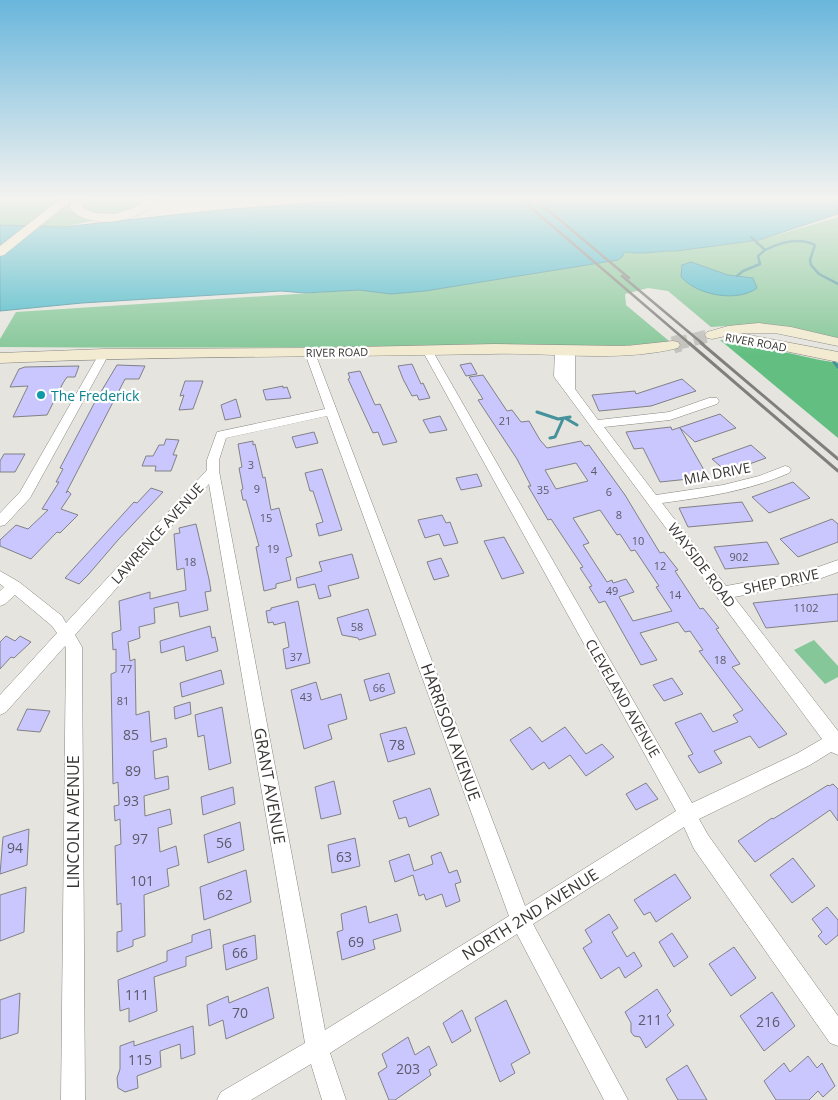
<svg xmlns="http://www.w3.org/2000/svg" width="838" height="1100" font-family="'Open Sans',sans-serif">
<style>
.green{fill:#85c798}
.forest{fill:#63bf81}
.water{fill:#4bb9c9;stroke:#45929c}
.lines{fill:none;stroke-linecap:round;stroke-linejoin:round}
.stream-far1{stroke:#45929c;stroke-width:2.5}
.stream{stroke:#45929c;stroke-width:3}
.building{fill:#c9c7fd;stroke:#818186;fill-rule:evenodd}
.secondary-tunnel-far1{stroke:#c3c1bc;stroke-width:13;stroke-dasharray:13 6;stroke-linecap:butt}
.secondary-tunnel{stroke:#c3c1bc;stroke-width:17;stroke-dasharray:17 9;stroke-linecap:butt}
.street-casing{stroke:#878681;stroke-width:1}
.secondary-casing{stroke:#878681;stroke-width:1}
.street{fill:#fff;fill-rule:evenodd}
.secondary{fill:#f2ebd1;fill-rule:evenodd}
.rail-far1{stroke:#817f7c;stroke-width:2.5}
.rail{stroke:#817f7c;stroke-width:3}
.culture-dot{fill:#0f9aa8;stroke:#fff;stroke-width:2}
.labels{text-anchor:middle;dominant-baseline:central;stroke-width:4.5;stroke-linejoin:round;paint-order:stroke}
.far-street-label{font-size:11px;fill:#373634;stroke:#fff}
.number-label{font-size:11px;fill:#5c5a66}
.culture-label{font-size:14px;fill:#0d838f;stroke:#fff;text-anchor:start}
.street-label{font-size:14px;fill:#373634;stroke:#fff}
.near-number-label{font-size:14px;fill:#5c5a66}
.near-street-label{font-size:16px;fill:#373634;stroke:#fff}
</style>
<rect width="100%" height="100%" fill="#e6e4de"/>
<path class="green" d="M0,200H148L126,213L63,227L0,225Z
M838,217V339L756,324L711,327L668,291L648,288L625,294L626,305L669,341C607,351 542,344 480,345C320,348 160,348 0,347V339L16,312L359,290L391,294L425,291L618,260L623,256V253C628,251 630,253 635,253C649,254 662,250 676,251L759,240Z
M814,640L838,666V677L825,684L794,650Z"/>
<path class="forest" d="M720,340C760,344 798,357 838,363V438Z"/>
<path class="water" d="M348,200H838V214L759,240L676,251C662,250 649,254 635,253C630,253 628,251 623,253V256L618,260L425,291L391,294L359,290L305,293L281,291L82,303L0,311V225L63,227L220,210Z
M691,262L728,275L753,278L757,288C737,303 697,295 681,277L682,265Z"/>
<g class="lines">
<path class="stream-far1" d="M765,250C781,242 799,237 815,245L810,260L811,265L819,274L838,284
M737,276L743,271L760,264L758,256L765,250L751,237"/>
<path class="stream" d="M834,362L838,367
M537,412L558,419L570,417
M565,418L577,425
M550,438L555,437L563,419"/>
</g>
<path class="building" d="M471,363L477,374L466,376L460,365Z
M412,364L421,384L423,383L430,398L419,400L417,395L412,396L403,379L398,366Z
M117,365L145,366L139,379H125L66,493L68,491L71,494L61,509L78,515L60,533L57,532L31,559L0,546V540L16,525L28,529L48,510L42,509L59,482H56L63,469L60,468L96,400Z
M79,366L75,377H67L63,383L47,415L13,417L28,386L10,387L19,369L25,367Z
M360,371L375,405L380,404L397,442L383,445L378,432L373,433L348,379L350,378L348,373Z
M483,375L507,411L512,410L521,422L529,421L540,440L547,448L581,441L585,446L589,445L625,495L660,553L664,552L678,570L675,571L700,609L703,608L719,628L716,629L740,664L732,667L787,734L759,748L750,736L714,751L722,763L699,773L688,756L693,754L675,723L701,713L713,732L738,722L733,715L743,710L699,651L703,650L690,631L685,632L678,622L640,633L657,660L641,665L605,601L599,603L589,587L592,586L580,568L583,567L551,519L548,520L528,486H531L517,459L478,400L483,399L469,377ZM576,463L588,481L556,489L545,470ZM600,510L617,535L620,534L631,551L635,550L659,586L656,587L672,611L633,621L619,597L634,592L626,579L613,583L612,580L607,582L583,545L589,543L573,518Z
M682,379L696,391L651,406L599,411L592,395L635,391L636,394Z
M185,381H203L193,409L179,410L184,395L180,396Z
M283,386V388L287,387L291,398L266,400L263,390Z
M236,399L241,417L225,420L221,405Z
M720,414L736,428L695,442L680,428L708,477L660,482L643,448L634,449L626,432L671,427L672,430Z
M440,416L447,430L430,433L423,420Z
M314,432L318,443L296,448L292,437Z
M166,439L179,440L173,455H177L171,471H155L156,466H142L146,456H153L159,445H164Z
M253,441V445L255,444L263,478L265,477L271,510L279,508L292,556L286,558L291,580L276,584V588L264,591L256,547L259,546L246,500H243L241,490L243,489L239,468L242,467L238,444Z
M751,445L766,458L727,472L712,459Z
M4,454H25L15,472H0V461Z
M322,469L342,530L319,536L316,524L323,522L313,491H310L305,473Z
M477,474L482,486L461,490L456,478Z
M793,482L810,498L769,513L752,497Z
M151,488L163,492L118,540L88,575L79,584L65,578L134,502L137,503Z
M742,502L753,521L688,527L679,508Z
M442,515L446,523L450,522L458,543L444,546L439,534L425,538L418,520Z
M832,519L838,524V542L798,557L780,539Z
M196,524L209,579L211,591L205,592L208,610L180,617L178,602L154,608L155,623L139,627L140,638L128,642L130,661L135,659L136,715L149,711L151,742L166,738L167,747L153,751L155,779L168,776L169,789L144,796L145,816L170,809L172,824L158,828L160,852L176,846L179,865L167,869L169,886L144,895L145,936L133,940V946L117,952V932L122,931L121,903L117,905L115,846L121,844L120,819L115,821L114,806L119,805L118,782L113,784L111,674L116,672V649L113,650L112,633L121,630L119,601L150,592V599L186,590L184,568L177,570L174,534L180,533L179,528Z
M504,537L524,573L502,579L484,541Z
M767,542L779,564L725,569L714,547Z
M352,554L359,578L328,586L331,596L319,599L315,584L298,588L296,578L322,571L319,562Z
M441,558L449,576L434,580L427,562Z
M838,594V621L766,628L753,603Z
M298,601L310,663L286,669L283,649L289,647L285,622L274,625L273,622L268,623L266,611L271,610V608Z
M368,609L376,635L359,640L358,638L342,635L337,618Z
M210,626L212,638L215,637L218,651L186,661L184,646L161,653L160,641Z
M6,636L15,641L20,636L31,642L14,658L11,657L0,669V642Z
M221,670L224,684L182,697L180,683Z
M389,673L395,693L370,701L364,680Z
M672,678L683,694L664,701L653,685Z
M316,682L321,700L341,694L347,719L328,725L332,739L304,749L291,690Z
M190,702L191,714L175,719L174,707Z
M222,707L231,763L209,770L204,735L198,737L195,715Z
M27,709L50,711L40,732L17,730Z
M406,727L415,754L388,762L380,734Z
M530,727L542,742L565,727L586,754L602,744L614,757L586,776L570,755L549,769L544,762L532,770L510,740Z
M334,781L341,814L321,819L315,787Z
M646,783L658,799L636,810L626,794Z
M833,784L838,789V821L830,810L755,862L738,841L772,818L773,819L828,785L829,786Z
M233,787L235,804L203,815L201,797Z
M430,788L439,815L409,827L406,817L399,819L393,801Z
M240,822L244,850L208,863L204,835Z
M29,829L27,865L0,874L3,837Z
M355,838L360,866L332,873L328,845Z
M441,852L449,873L457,870L461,882L455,884L460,901L446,907L442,894L426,900L424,894L419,896L413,875L395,882L389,861L409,854L414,871L433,864L431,856Z
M793,858L815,886L792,903L770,875Z
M246,870L251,902L204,920L200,887Z
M675,874L691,898L656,922L650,912L644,915L634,900Z
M26,887L24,932L0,941V895Z
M366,906L369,923L397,914L401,931L373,940L375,949L342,960L337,932L343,930L341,914Z
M827,907L838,920V935L826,945L818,936L822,932L812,919Z
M609,914L618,928L612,932L627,957L634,952L642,966L625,978L619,967L601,979L583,948L592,942L585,930Z
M210,929L212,948L186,957V966L154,977L157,1011L129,1022V1008L120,1011L118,980L167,961V951L192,942V935Z
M672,933L688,957L674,967L659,942Z
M255,935L257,959L226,970L223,945Z
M734,947L756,978L731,996L709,964Z
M268,987L274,1018L226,1039L223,1020L209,1026L207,1005L228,996L229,1003Z
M657,989L671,1011L667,1015L674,1025L646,1048L640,1037L634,1036L631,1032V1023L625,1012Z
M772,992L795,1026L764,1051L740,1016Z
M20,993L18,1033L0,1039V1000Z
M506,1000L530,1053L511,1064L515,1073L500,1082L475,1018Z
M462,1010L471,1031L452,1043L443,1023Z
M193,1026L195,1054L181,1059L180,1044L160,1051L161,1067L137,1076L138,1088L125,1092L118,1088L117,1078L120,1069V1046L134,1041V1046Z
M408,1037L415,1055L429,1046L437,1065L429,1070L431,1075L395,1100H389L378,1073L387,1067L382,1054Z
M808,1056L817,1068L822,1063L835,1086L823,1097L818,1091L809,1100H776L764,1081L784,1063L790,1072Z
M687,1065L707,1100H678L666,1079Z"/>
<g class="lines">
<path class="secondary-tunnel-far1" d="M675,344L712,335"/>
<path class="secondary-tunnel" d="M673,345L680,343"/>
<defs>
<path id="street" d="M427,347L432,350L692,803L798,753L822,739L555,378L554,376L555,350L560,347L565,350L570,348L575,351V389L598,420L669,412L709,398H717L719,401L717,404L670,420L604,427L656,495L723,485L759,476L785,466L789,467L791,470L789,473C748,491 706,497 662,503L726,586L807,571L838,560V572L808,583L734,597L838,731V755L831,752L810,765L699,819L708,835L838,1016V1046L830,1043L694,849L684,827L533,924L628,1100H604L517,934L330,1053L346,1100H322L311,1064L251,1100H217L221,1092L305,1043L209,484L75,635L82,647L85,1100H61L66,648L65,646L6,712L0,715V695L57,633L52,626L15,595L5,604L0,606V591L4,587L0,584V571L19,582L62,616L66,623L207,470V460L217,432L325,409L305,353L306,351L310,350L315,353L525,906L676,811L422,350ZM327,416L509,916L325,1030L219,471V460L226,438Z
M104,351L109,354L30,498L5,525L0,526V513L20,492L99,354Z"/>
<path id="secondary" d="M59,200H72L4,255L0,256V246Z
M72,200H84L82,207L94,213L115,214L133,208L145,200H158C140,222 90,232 70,208Z
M759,323L791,327L838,338V346L775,333H739L838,352V362L731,340L729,337L730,335L712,339L707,338L705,335L707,332L728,326Z
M673,341L678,342L680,345L678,348C618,363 552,352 490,354C327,357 163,356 0,363V353L104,349L310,348L495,344L626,346Z"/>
</defs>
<use href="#street" class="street-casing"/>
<use href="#secondary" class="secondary-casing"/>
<use href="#street" class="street"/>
<use href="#secondary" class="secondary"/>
<path class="rail-far1" d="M522,200L690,344
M536,200L629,278
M622,276L703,344"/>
<path class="rail" d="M689,343L838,471
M701,343L838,459"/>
</g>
<linearGradient id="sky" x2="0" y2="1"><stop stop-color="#69b6dc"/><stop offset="0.56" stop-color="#f4f3f0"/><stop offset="1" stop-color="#f4f3f0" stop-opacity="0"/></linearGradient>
<rect width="838" height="354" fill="url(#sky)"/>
<circle class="culture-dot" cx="41" cy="395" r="5"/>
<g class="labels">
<g class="far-street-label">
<text transform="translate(756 342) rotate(10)">RIVER ROAD</text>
<text transform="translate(337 352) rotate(-1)">RIVER ROAD</text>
</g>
<g class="number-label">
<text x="505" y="420">21</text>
<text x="251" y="464">3</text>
<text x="594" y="470">4</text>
<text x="257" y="488">9</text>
<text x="543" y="489">35</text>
<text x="609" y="491">6</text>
<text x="619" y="514">8</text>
<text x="266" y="517">15</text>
<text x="638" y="540">10</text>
<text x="273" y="548">19</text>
<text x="739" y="556">902</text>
<text x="190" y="561">18</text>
<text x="660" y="565">12</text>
<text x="612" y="590">49</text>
<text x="675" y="594">14</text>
<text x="806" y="607">1102</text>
<text x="357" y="626">58</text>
<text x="296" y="656">37</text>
<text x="720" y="659">18</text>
<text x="126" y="668">77</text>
<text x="379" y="687">66</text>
<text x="306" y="696">43</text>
<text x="123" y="700">81</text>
</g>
<g class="culture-label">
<text x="51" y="395">The Frederick</text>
</g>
<g class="street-label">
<text transform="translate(717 473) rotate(-11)">MIA DRIVE</text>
<text transform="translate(157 533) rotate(-48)">LAWRENCE AVENUE</text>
<text transform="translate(702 565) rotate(53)">WAYSIDE ROAD</text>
<text transform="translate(781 581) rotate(-12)">SHEP DRIVE</text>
<text transform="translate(623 698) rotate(60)">CLEVELAND AVENUE</text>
</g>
<g class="near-number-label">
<text x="131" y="734">85</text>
<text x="397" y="744">78</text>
<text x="133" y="770">89</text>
<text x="131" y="800">93</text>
<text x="140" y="838">97</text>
<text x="224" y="842">56</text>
<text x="15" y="847">94</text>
<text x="344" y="856">63</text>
<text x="142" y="880">101</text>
<text x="225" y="894">62</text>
<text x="356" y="941">69</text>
<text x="240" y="952">66</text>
<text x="137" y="994">111</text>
<text x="240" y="1012">70</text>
<text x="650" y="1019">211</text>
<text x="768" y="1021">216</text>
<text x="140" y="1059">115</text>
<text x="408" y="1068">203</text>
</g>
<g class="near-street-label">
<text transform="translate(451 732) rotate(70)">HARRISON AVENUE</text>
<text transform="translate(270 786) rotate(80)">GRANT AVENUE</text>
<text transform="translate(73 822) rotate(-90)">LINCOLN AVENUE</text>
<text transform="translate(530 914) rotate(-32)">NORTH 2ND AVENUE</text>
</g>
</g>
</svg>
